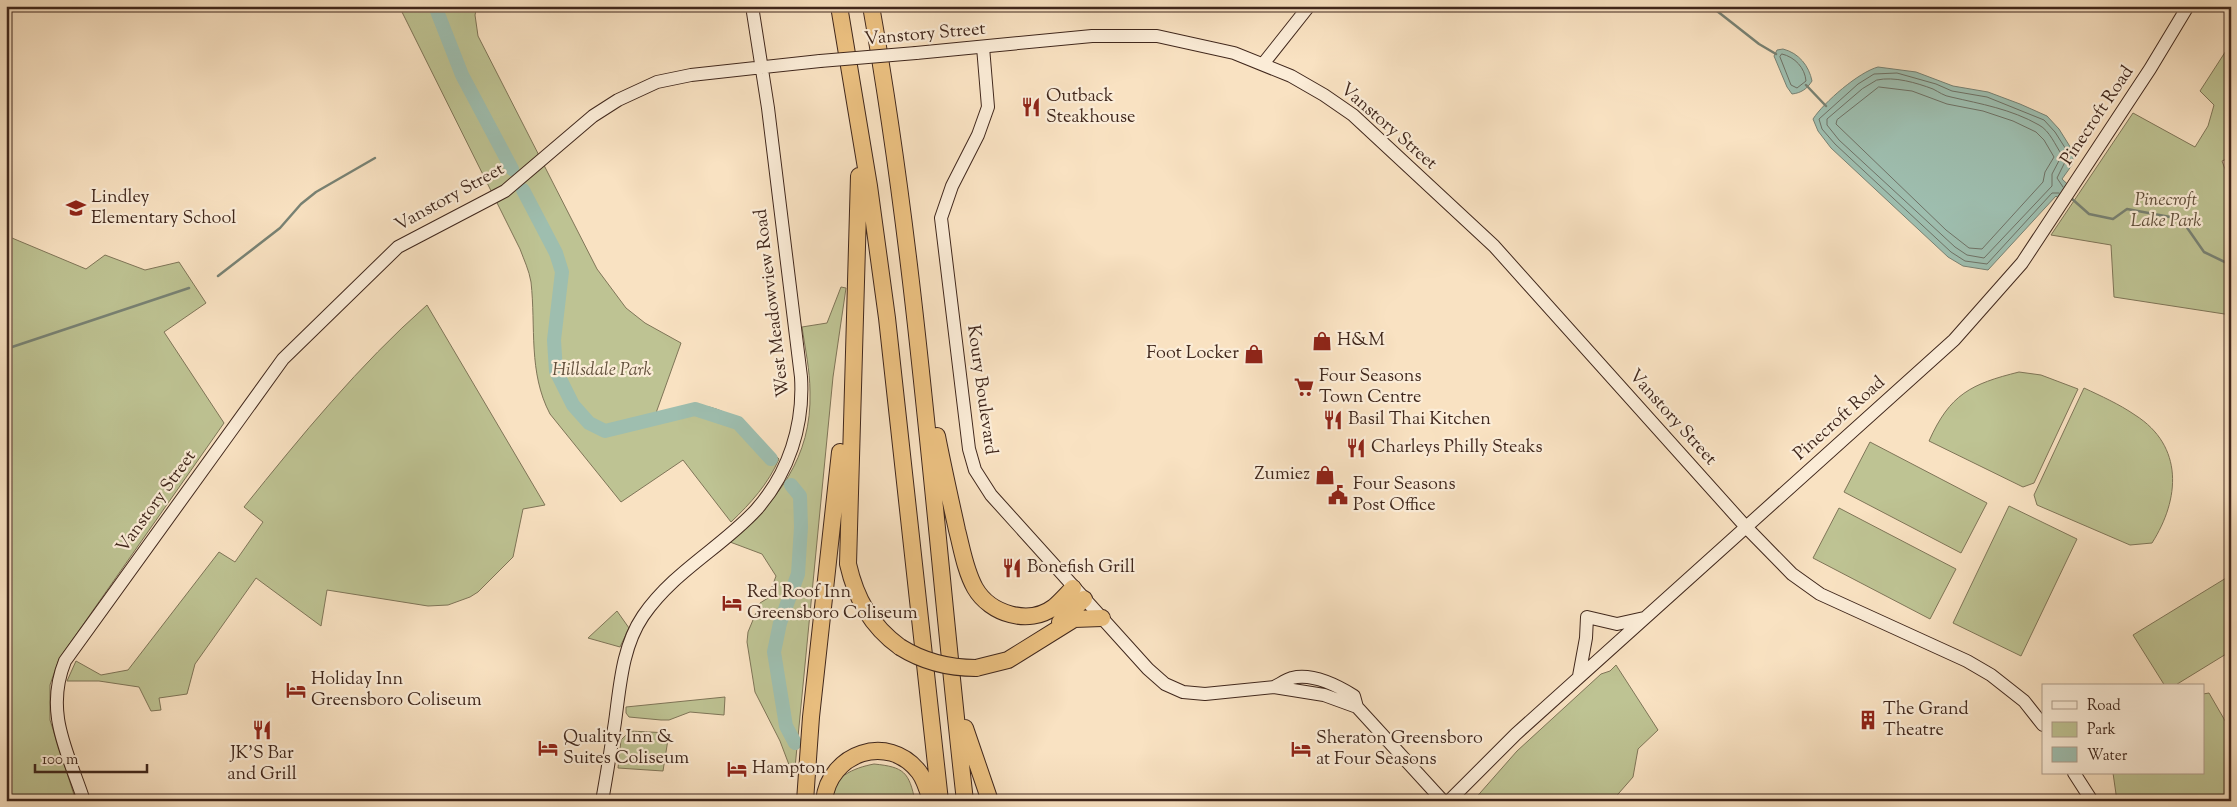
<svg xmlns="http://www.w3.org/2000/svg" width="2237" height="807" font-family="'Sorts Mill Goudy',serif">
<style>
.green{fill:#bec393;stroke:#7f7558}
.water{fill:#9ebeaf;stroke:#788274}
.lines{fill:none;stroke-linecap:round;stroke-linejoin:round}
.shore{stroke:#6f7266;stroke-width:1}
.stream{stroke:#788274;stroke-width:2.5}
.river{stroke:#9ebeaf;stroke-width:14}
.secondary-casing{stroke:#40271c;stroke-width:14}
.highway-casing{stroke:#40271c;stroke-width:18}
.secondary{stroke:#fbecd7;stroke-width:12}
.highway{stroke:#ecc181;stroke-width:16}
.secondary-bridge-casing{stroke:#40271c;stroke-width:14;stroke-linecap:butt}
.highway-bridge-casing{stroke:#40271c;stroke-width:18;stroke-linecap:butt}
.secondary-bridge{stroke:#fbecd7;stroke-width:12}
.highway-bridge{stroke:#ecc181;stroke-width:16}
.labels{text-anchor:middle;dominant-baseline:central;stroke-width:4.5;stroke-linejoin:round;paint-order:stroke}
.street-label{font-size:18px;fill:#40271c;stroke:#fbecd7}
.poi-label{font-size:18px;fill:#40271c;stroke:#fbecd7;text-anchor:start}
.park-label{font-size:18px;font-style:italic;fill:#604e3a;stroke:#fbecd7}
</style>
<rect width="100%" height="100%" fill="#f9e2c2"/>
<filter id="stains"><feTurbulence type="fractalNoise" baseFrequency=".004" numOctaves="4"/><feColorMatrix values="0 0 0 0 .2 0 0 0 0 .09 0 0 0 0 .02 0 0 0 .5 -.17"/></filter>
<radialGradient id="worn" r=".72"><stop offset=".6" stop-color="#630" stop-opacity="0"/><stop offset="1" stop-color="#630" stop-opacity=".3"/></radialGradient>
<path class="green" d="M399,6H477L475,15L478,36L597,269L626,308L645,323L681,343L656,413C667,410 679,407 691,406C728,402 756,436 779,459C768,484 751,503 731,522L683,460L621,502L550,414C528,372 536,327 531,282C529,270 524,260 520,249Z
M2231,43V157L2222,161L2231,185V315L2114,297L2111,245L2051,235L2133,113L2195,147L2208,126L2214,105L2200,91Z
M12,238L86,269L105,255L145,270L179,262L206,303L164,332L224,423L59,659L50,685V720L76,801H6V245Z
M841,287L846,288L833,377L794,778L780,741L755,692L747,642L748,632L760,603L768,598L776,576L762,554L730,542C777,501 812,458 810,392C810,370 805,348 802,327L827,323Z
M427,305L545,505L523,509L513,557L478,592L470,597L448,605L428,606L327,590L321,626L256,578L195,664L187,694L159,698L161,710L151,711L139,687L99,681H67L76,661L101,675L128,670L219,552L235,562L263,522L244,507C301,436 359,365 427,305Z
M2019,372L2041,375L2078,389L2034,483L2023,487L1929,441C1950,394 1971,384 2019,372Z
M2084,388C2101,396 2119,404 2135,415C2184,446 2180,499 2152,543L2130,545L2037,505L2034,495Z
M1870,442L1987,503L1961,553L1844,492Z
M2009,506L2077,539L2021,656L1953,623Z
M1839,508L1956,569L1930,619L1813,558Z
M2231,575V651L2174,686H2165L2133,635Z
M617,611L629,628L620,647L588,638Z
M1616,665L1658,730L1638,749L1633,777L1612,801H1473L1517,751L1601,674L1610,671Z
M2209,693L2231,731V793L2228,801H2117L2113,773H2203V694Z
M725,697L724,715L690,712L669,720H661L629,717L626,713V707Z
M630,731L669,733L663,771L618,768L621,740Z
M874,764C904,767 909,772 915,801H828C832,777 853,768 874,764Z"/>
<path class="water" d="M1783,49C1799,53 1809,66 1812,81C1807,89 1801,93 1792,94L1787,87L1774,56L1777,50Z
M1878,67L1916,72L1953,86L1988,92L2020,104L2047,116L2059,129L2074,153L2072,165L2062,179L2076,192L2066,207L2056,196L1988,270L1963,266L1948,257L1831,148L1818,131L1813,119C1824,102 1859,72 1878,67Z"/>
<g class="lines">
<path class="shore" d="M1782,54C1795,57 1805,68 1806,81L1797,88L1791,85L1780,57Z
M1877,80C1894,76 1917,83 1933,89C1939,92 1944,96 1951,97C1981,104 2011,109 2039,125C2050,131 2055,145 2062,155L2052,174V186L1984,258L1967,255L1955,247L1839,140L1827,125V119L1862,89Z
M1879,87L1912,91L1947,104L1983,111L2013,121L2036,132L2044,140L2054,157L2045,172L2043,182L1982,249L1969,248L1946,230L1836,124L1837,120Z
M2059,193H2052L1987,264L1965,261L1951,252L1835,144L1822,129L1819,119L1858,84L1874,74L1897,73L1936,84L1952,91L1987,97L2044,120L2055,132L2069,154L2057,178L2063,187"/>
<path class="stream" d="M1717,11L1759,44L1776,54
M1806,85L1826,106
M2071,198L2089,214L2113,219L2127,209L2181,219L2204,252L2231,265
M218,276L280,228L301,204L316,192L375,158
M6,349L189,288"/>
<path class="river" d="M435,6L462,75L512,169
M523,190L556,253L562,272L554,340L556,371L573,405L589,423L605,431L695,409L738,423L771,459
M791,485L800,496L801,527L798,574L780,623L774,652L786,726L795,743"/>
<defs>
<path id="secondary" d="M983,47L988,107L978,135L952,186L941,218L969,449L975,470L991,495L1148,669L1165,684L1183,692L1205,694L1274,687L1324,695L1357,707
M916,53L1092,36H1157L1234,53L1291,76L1324,95L1353,115L1494,246L1746,527L1792,574L1820,594L1967,661L1991,675L2024,701L2043,725
M1263,64L1309,6
M1579,676L1586,638L1587,617L1617,624L1644,618
M1274,687C1280,684 1286,680 1292,678C1312,673 1338,686 1354,696L1357,707L1443,801
M2074,773L2092,801
M84,801C68,752 44,713 65,661L283,359L398,247L505,191L593,116L618,100L657,82L691,75L820,61
M602,801C607,774 611,748 615,722C620,686 622,647 643,616C674,571 721,548 756,510C789,473 804,425 801,377L768,108L752,6
M1449,801L1516,734L1954,340L2022,263L2150,69L2188,6"/>
<path id="highway" d="M839,6L869,186L887,318L940,801
M871,6C918,269 935,536 965,801
M859,176L848,564C856,599 871,626 900,647
M937,436C943,467 950,498 957,530C962,549 965,570 975,588C990,614 1029,626 1054,607C1061,601 1067,594 1073,588
M1060,622L1084,599
M976,668L1008,660L1074,619L1102,618
M965,728L990,801
M805,801L811,717L840,452
M824,801C829,753 888,732 919,772C925,780 928,791 931,801"/>
</defs>
<use href="#secondary" class="secondary-casing"/>
<use href="#highway" class="highway-casing"/>
<use href="#secondary" class="secondary"/>
<use href="#highway" class="highway"/>
<defs>
<path id="secondary-bridge" d="M820,61L916,53"/>
<path id="highway-bridge" d="M900,647C924,662 948,668 976,668"/>
</defs>
<use href="#secondary-bridge" class="secondary-bridge-casing"/>
<use href="#highway-bridge" class="highway-bridge-casing"/>
<use href="#secondary-bridge" class="secondary-bridge"/>
<use href="#highway-bridge" class="highway-bridge"/>
</g>
<defs>
<symbol id="restaurant-bare" viewBox="-9 -9 18 18"><path d="M-5-6h1v4h1v-4h1v4h1v-4h1v5L-1.5 .5V6h-2V.5L-5-1ZM5-6V6H3V1.5H1.5Q1.5-4 5-6Z" fill="#8f2418" stroke="#fbecd7" stroke-width="2.5" paint-order="stroke"/></symbol>
<symbol id="school-bare" viewBox="-9 -9 18 18"><path d="M0-5L7-2L0 1L-7-2ZM-4 1L0 2.5L4 1V4Q0 6-4 4Z" fill="#8f2418" stroke="#fbecd7" stroke-width="2.5" paint-order="stroke"/></symbol>
<symbol id="shop-bare" viewBox="-9 -9 18 18"><path d="M-5-2.5h2.3a2.7 3.5 0 0 1 5.4 0H5L5.5 6h-11ZM-1.5-2.5h3a1.5 2.3 0 0 0-3 0Z" fill="#8f2418" stroke="#fbecd7" stroke-width="2.5" paint-order="stroke"/></symbol>
<symbol id="supermarket-bare" viewBox="-9 -9 18 18"><path d="M-6-5.5h2.5l.6 2H6L4.5 2H-2.5L-4.4-4H-6ZM-1.5 3.2a1.3 1.3 0 1 0 .1 0ZM3 3.2a1.3 1.3 0 1 0 .1 0Z" fill="#8f2418" stroke="#fbecd7" stroke-width="2.5" paint-order="stroke"/></symbol>
<symbol id="civic-bare" viewBox="-9 -9 18 18"><path d="M-.6-6.5H3V-4.5H.6V-3L4-1V1h2V6H-6V1h2V-1L-.6-3ZM-1.2 2.5V6h2.4V2.5Z" fill="#8f2418" stroke="#fbecd7" stroke-width="2.5" paint-order="stroke"/></symbol>
<symbol id="hotel-bare" viewBox="-9 -9 18 18"><path d="M-6-4.5h1.5V1H6V5H4.5V3h-9V5H-6ZM-4 0a1.8 1.8 0 1 1 3.6 0ZM.5 0V-2.5h3Q6-2.5 6 0Z" fill="#8f2418" stroke="#fbecd7" stroke-width="2.5" paint-order="stroke"/></symbol>
<symbol id="building-bare" viewBox="-9 -9 18 18"><path d="M-4-6H4V6H1V3H-1V6H-4ZM-2.5-4.3h1.7v1.8h-1.7ZM.8-4.3h1.7v1.8H.8ZM-2.5-1h1.7V.8h-1.7ZM.8-1h1.7V.8H.8Z" fill="#8f2418" stroke="#fbecd7" stroke-width="2.5" paint-order="stroke"/></symbol>
</defs>
<g fill-rule="evenodd">
<use href="#restaurant-bare" x="1017" y="93" width="28" height="28"/>
<use href="#school-bare" x="62" y="194" width="28" height="28"/>
<use href="#shop-bare" x="1308" y="327" width="28" height="28"/>
<use href="#shop-bare" x="1240" y="340" width="28" height="28"/>
<use href="#supermarket-bare" x="1290" y="373" width="28" height="28"/>
<use href="#restaurant-bare" x="1319" y="406" width="28" height="28"/>
<use href="#restaurant-bare" x="1342" y="434" width="28" height="28"/>
<use href="#shop-bare" x="1311" y="461" width="28" height="28"/>
<use href="#civic-bare" x="1324" y="481" width="28" height="28"/>
<use href="#restaurant-bare" x="998" y="554" width="28" height="28"/>
<use href="#hotel-bare" x="718" y="589" width="28" height="28"/>
<use href="#hotel-bare" x="282" y="676" width="28" height="28"/>
<use href="#building-bare" x="1854" y="706" width="28" height="28"/>
<use href="#restaurant-bare" x="248" y="716" width="28" height="28"/>
<use href="#hotel-bare" x="534" y="734" width="28" height="28"/>
<use href="#hotel-bare" x="1287" y="735" width="28" height="28"/>
<use href="#hotel-bare" x="723" y="755" width="28" height="28"/>
</g>
<g class="labels">
<g class="street-label">
<text transform="translate(925 35) rotate(-5)">Vanstory Street</text>
<text transform="translate(2098 116) rotate(-56)">Pinecroft Road</text>
<text transform="translate(1388 127) rotate(41)">Vanstory Street</text>
<text transform="translate(450 198) rotate(-29)">Vanstory Street</text>
<text transform="translate(773 303) rotate(-97)">West Meadowview Road</text>
<text transform="translate(981 390) rotate(82)">Koury Boulevard</text>
<text transform="translate(1672 418) rotate(48)">Vanstory Street</text>
<text transform="translate(1840 419) rotate(-42)">Pinecroft Road</text>
<text transform="translate(157 502) rotate(-54)">Vanstory Street</text>
</g>
<g class="poi-label">
<text x="1046" y="97">Outback<tspan x="1046" dy="21">Steakhouse</tspan></text>
<text x="91" y="198">Lindley<tspan x="91" dy="21">Elementary School</tspan></text>
<text x="1337" y="341">H&amp;M</text>
<text x="1239" y="354" text-anchor="end">Foot Locker</text>
<text x="1319" y="377">Four Seasons<tspan x="1319" dy="21">Town Centre</tspan></text>
<text x="1348" y="420">Basil Thai Kitchen</text>
<text x="1371" y="448">Charleys Philly Steaks</text>
<text x="1310" y="475" text-anchor="end">Zumiez</text>
<text x="1353" y="485">Four Seasons<tspan x="1353" dy="21">Post Office</tspan></text>
<text x="1027" y="568">Bonefish Grill</text>
<text x="747" y="593">Red Roof Inn<tspan x="747" dy="21">Greensboro Coliseum</tspan></text>
<text x="311" y="680">Holiday Inn<tspan x="311" dy="21">Greensboro Coliseum</tspan></text>
<text x="1883" y="710">The Grand<tspan x="1883" dy="21">Theatre</tspan></text>
<text x="563" y="738">Quality Inn &amp;<tspan x="563" dy="21">Suites Coliseum</tspan></text>
<text x="1316" y="739">Sheraton Greensboro<tspan x="1316" dy="21">at Four Seasons</tspan></text>
<text x="262" y="754" text-anchor="middle">JK'S Bar<tspan x="262" dy="21">and Grill</tspan></text>
<text x="752" y="769">Hampton</text>
</g>
<g class="park-label">
<text x="2166" y="201">Pinecroft<tspan x="2166" dy="21">Lake Park</tspan></text>
<text x="602" y="371">Hillsdale Park</text>
</g>
</g>
<rect width="2237" height="807" fill="none" stroke="#f9e2c2" stroke-width="25"/>
<rect x="8" y="8" width="2222" height="792" fill="none" stroke="#40271c" stroke-width="2.5"/>
<rect x="12" y="12" width="2212" height="782" fill="none" stroke="#40271c"/>
<rect x="2042" y="684" width="162" height="90" fill="#fbecd7" stroke="#b09d8c"/>
<rect x="2052" y="701" width="25" height="8" fill="#fbecd7" stroke="#b09d8c"/>
<text x="2087" y="710" font-size="15" fill="#40271c">Road</text>
<rect x="2052" y="722" width="25" height="15" fill="#bec393" stroke="#b09d8c"/>
<text x="2087" y="734" font-size="15" fill="#40271c">Park</text>
<rect x="2052" y="747" width="25" height="15" fill="#9ebeaf" stroke="#b09d8c"/>
<text x="2087" y="760" font-size="15" fill="#40271c">Water</text>
<path d="M35 764v8h112v-8" fill="none" stroke="#40271c" stroke-width="2.5"/>
<text x="42" y="764" font-size="15" fill="#40271c" stroke="#fbecd7" stroke-width="4" paint-order="stroke">100 m</text>
<rect width="100%" height="100%" filter="url(#stains)"/>
<rect width="100%" height="100%" fill="url(#worn)"/>
</svg>
